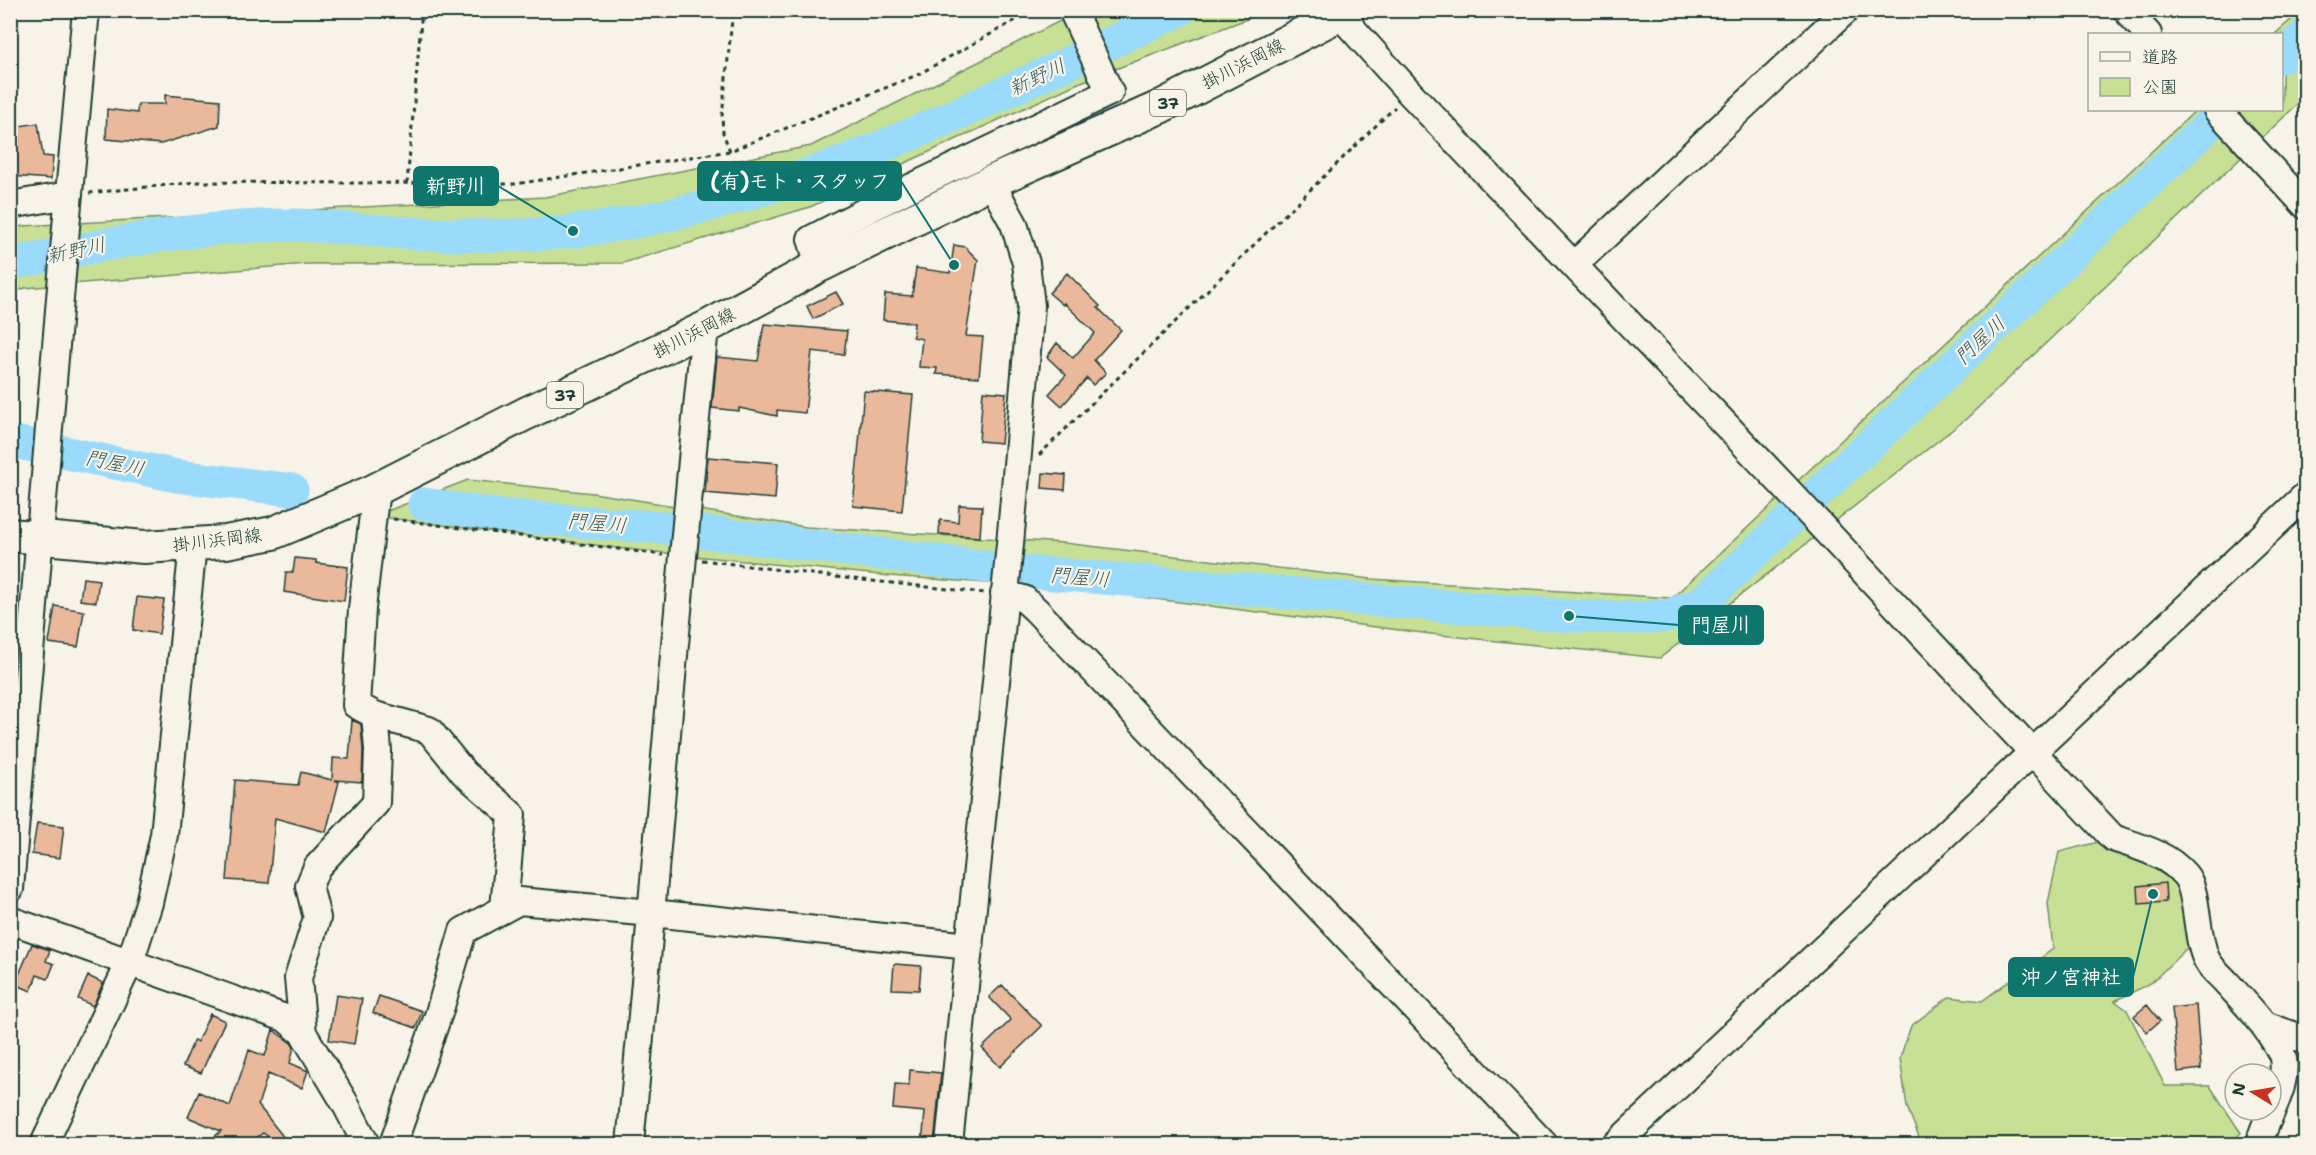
<svg xmlns="http://www.w3.org/2000/svg" width="2316" height="1155" font-family="'Shantell Sans','Klee One',sans-serif">
<style>
.green{fill:#c7e096;stroke:#738e65;stroke-width:1.5}
.lines{fill:none;stroke-linecap:round;stroke-linejoin:round}
.river{stroke:#9adbfc;stroke-width:33}
.building{fill:#eab99b;stroke:#1f3d34;stroke-width:1.5}
.minor-casing{stroke:#1f3d34;stroke-width:30}
.major-casing{stroke:#1f3d34;stroke-width:36}
.path{stroke:#1f3d34;stroke-width:3;stroke-dasharray:4.5 4.5;stroke-linecap:butt}
.minor{stroke:#f7f3e8;stroke-width:26}
.major{stroke:#f7f3e8;stroke-width:32}
.labels{text-anchor:middle;dominant-baseline:central;stroke-width:4.5;stroke-linejoin:round;paint-order:stroke}
.shield{fill:#f7f3e8;stroke:#60746a;stroke-width:1.5}
.shield-label{font-size:16px;font-weight:bold;fill:#1f3d34}
.street-label{font-size:18px;fill:#1f3d34;stroke:#f7f3e8}
.water-label{font-size:20px;font-style:italic;fill:#385d5c;stroke:#f7f3e8}
.leader{fill:none;stroke:#0f766e;stroke-width:2}
.callout-dot{fill:#0f766e;stroke:#f7f3e8;stroke-width:2}
.callout{fill:#0f766e;stroke:#0f766e;stroke-width:2}
.callout-label{font-size:20px;text-anchor:middle;font-weight:bold;fill:#fff}
</style>
<rect width="100%" height="100%" fill="#f7f3e8"/>
<filter id="ink" filterUnits="userSpaceOnUse"><feTurbulence type="fractalNoise" baseFrequency=".0167" numOctaves="2"/><feDisplacementMap in="SourceGraphic" scale="12" xChannelSelector="R" yChannelSelector="G"/><feConvolveMatrix kernelMatrix="1 2 1 2 8 2 1 2 1" color-interpolation-filters="sRGB"/></filter>
<g filter="url(#ink)">
<path class="green" d="M1080,11H1268L1076,84L810,207L623,263L307,264L25,288L11,293V229L23,226L545,197L811,146Z
M2301,11H2305V97L1966,419L1660,658L1431,634L1084,590L890,576L616,548L374,516L468,480L593,493L806,527L1064,543L1371,579L1672,598L2196,110H2282V34H2275Z
M2102,841L2154,861L2181,879L2189,946L2151,983L2115,1001L2127,1010L2165,1086H2210L2241,1133L2229,1144H1922L1907,1107L1900,1058L1911,1026L1949,997L1982,1001L2053,949L2048,903L2059,852Z"/>
<g class="lines">
<path class="river" d="M2282,57L2306,34
M10,264C104,244 198,225 294,225C318,225 343,229 367,230C435,235 507,239 575,231C790,206 986,100 1180,10
M10,441L177,476L292,490
M424,504L496,515L678,529L1029,572L1569,616L1636,618L1667,616L1700,604L2225,110"/>
</g>
<path class="building" d="M165,95L220,100L219,126L161,144L106,139L107,109L137,113L138,104H165Z
M38,123L43,156L53,157L51,179L10,176V146H16L13,127Z
M954,245L965,247L978,260L966,336L983,337L979,377L936,374L937,368L919,367L922,339L913,337L914,323L883,320L885,294L912,296L916,268L950,273Z
M1067,273L1100,306L1098,308L1121,330L1094,360L1106,373L1093,385L1087,378L1062,406L1049,394L1066,375L1047,357L1057,343L1073,358L1095,333L1064,303L1063,305L1049,293Z
M836,292L843,304L813,319L807,306Z
M764,324L847,331L844,355L812,351L805,413L777,410V416L739,408V411L712,408L717,357L758,361Z
M864,391L913,395L902,511L853,506Z
M983,391L1006,393L1001,443L979,441Z
M708,457L778,463L775,499L705,493Z
M1043,473L1066,475L1065,490L1042,488Z
M959,505L982,506L980,537L939,534L940,520L958,522Z
M295,558L316,560V563L348,567L344,601L284,592L286,572H293Z
M83,578L99,580L96,602L80,600Z
M137,597L164,600L159,634L133,630Z
M55,606L84,611L78,647L49,643Z
M352,720L361,724L363,750L362,782L335,780L339,782L326,832L275,818L269,883L227,880L235,780L298,785L301,772L332,780L333,758L349,759Z
M37,823L64,826L60,858L32,854Z
M2165,883L2166,902L2139,904L2138,886Z
M32,944L50,950L46,961L54,964L48,979L37,975L31,991L15,984Z
M894,964L921,966L919,990L892,989Z
M88,976L103,983L93,1006L78,999Z
M1002,985L1042,1026L1000,1067L982,1048L1011,1020L989,997Z
M336,995L362,999L354,1044L329,1040Z
M379,996L422,1011L416,1028L373,1013Z
M2147,1005L2160,1021L2147,1032L2134,1016Z
M2196,1005L2201,1069L2178,1072L2172,1008Z
M210,1014L225,1021L201,1073L183,1066L194,1040L197,1042Z
M273,1030L291,1043L294,1047L290,1063L308,1071L302,1088L268,1074L258,1105L289,1144H279L263,1133L248,1144H206L221,1131L188,1117L199,1092L230,1106L249,1050L265,1056Z
M910,1070L941,1073L934,1144H922L925,1112L893,1109L895,1084L909,1085Z"/>
<g class="lines">
<defs>
<path id="minor" d="M2126,10L2148,34
M1340,15L1410,93L1781,483L2113,838C2139,847 2166,853 2185,875C2199,891 2195,941 2208,962C2212,969 2221,976 2226,982C2244,1002 2262,1020 2275,1042C2278,1047 2282,1053 2283,1058C2288,1090 2266,1115 2259,1144
M2217,110L2306,206
M10,205L69,195
M1574,265L1846,10
M819,266L811,239L910,188L1110,92L1072,10
M376,489L362,609L356,705L375,715L429,730L464,773L512,815L504,909
M1004,594L1024,599L1036,610L1544,1144
M10,889L68,204L86,10
M10,920L285,1018L303,1033L345,1103L366,1144
M2265,1025L2306,1040
M303,1033L298,978L317,918L309,886L317,867L376,803L378,750L375,715
M44,1144L130,962L149,903L164,835L193,544
M393,1144L439,1013L463,931L519,901L652,913L970,946
M630,1144C656,873 677,600 705,328
M949,1144L1010,544L1031,306L1026,263L1014,224L991,182
M1616,1144L2306,495"/>
<path id="major" d="M10,535L144,547L226,542L273,533L371,492L525,414L705,328L819,266L991,182L1160,107L1348,10"/>
</defs>
<use href="#minor" class="minor-casing"/>
<use href="#major" class="major-casing"/>
<path class="path" d="M730,151L723,133L722,116L733,10
M407,184L422,10
M89,193L197,182L515,184L730,151L917,75L1034,10
M1039,455L1395,107
M393,519L663,555
M702,560L844,578L985,593"/>
<use href="#minor" class="minor"/>
<use href="#major" class="major"/>
</g>
</g>
<g class="labels">
<g class="shield">
<rect x="1150" y="90" width="36" height="26" rx="4.5"/>
<rect x="547" y="382" width="36" height="26" rx="4.5"/>
</g>
<g class="shield-label">
<text x="1168" y="103">37</text>
<text x="565" y="395">37</text>
</g>
<g class="street-label">
<text transform="translate(1243 64) rotate(-27)">掛川浜岡線</text>
<text transform="translate(694 333) rotate(-27)">掛川浜岡線</text>
<text transform="translate(217 540) rotate(-7)">掛川浜岡線</text>
</g>
<g class="water-label">
<text transform="translate(1037 77) rotate(-25)">新野川</text>
<text transform="translate(76 250) rotate(-12)">新野川</text>
<text transform="translate(1980 340) rotate(-43)">門屋川</text>
<text transform="translate(115 463) rotate(12)">門屋川</text>
<text transform="translate(597 523) rotate(5)">門屋川</text>
<text transform="translate(1080 577) rotate(5)">門屋川</text>
</g>
</g>
<path class="leader" d="M954 265L901 181M573 231L498 186M1569 616L1679 625M2153 894L2133 977"/>
<g class="callout-dot">
<circle cx="954" cy="265" r="6"/>
<circle cx="573" cy="231" r="6"/>
<circle cx="1569" cy="616" r="6"/>
<circle cx="2153" cy="894" r="6"/>
</g>
<g class="callout">
<rect x="698" y="162" width="203" height="38" rx="6"/>
<rect x="414" y="167" width="84" height="38" rx="6"/>
<rect x="1679" y="606" width="84" height="38" rx="6"/>
<rect x="2009" y="958" width="124" height="38" rx="6"/>
</g>
<g class="callout-label">
<text x="800" y="188">(有)モト・スタッフ</text>
<text x="456" y="193">新野川</text>
<text x="1721" y="632">門屋川</text>
<text x="2071" y="984">沖ノ宮神社</text>
</g>
<rect width="2316" height="1155" fill="none" stroke="#f7f3e8" stroke-width="36"/>
<rect x="18" y="18" width="2280" height="1119" fill="none" stroke="#1f3d34" stroke-width="2" filter="url(#ink)"/>
<rect x="2088" y="33" width="195" height="78" fill="#f7f3e8" stroke="#a1aaa0" stroke-width="1.5"/>
<rect x="2100" y="52" width="30" height="9" fill="#f7f3e8" stroke="#a1aaa0" stroke-width="1.5"/>
<text x="2142" y="63" font-size="18" fill="#1f3d34">道路</text>
<rect x="2100" y="78" width="30" height="18" fill="#c7e096" stroke="#a1aaa0" stroke-width="1.5"/>
<text x="2142" y="93" font-size="18" fill="#1f3d34">公園</text>
<g transform="translate(2253 1092) rotate(281)"><circle r="28" fill="#f7f3e8" stroke="#a1aaa0" stroke-width="1.5"/>
<path d="M0-4.5L10 22L0 15L-10 22Z" fill="#c8321e"/>
<text y="-9" font-size="16" font-weight="bold" text-anchor="middle" fill="#1f3d34">N</text>
</g>
</svg>
